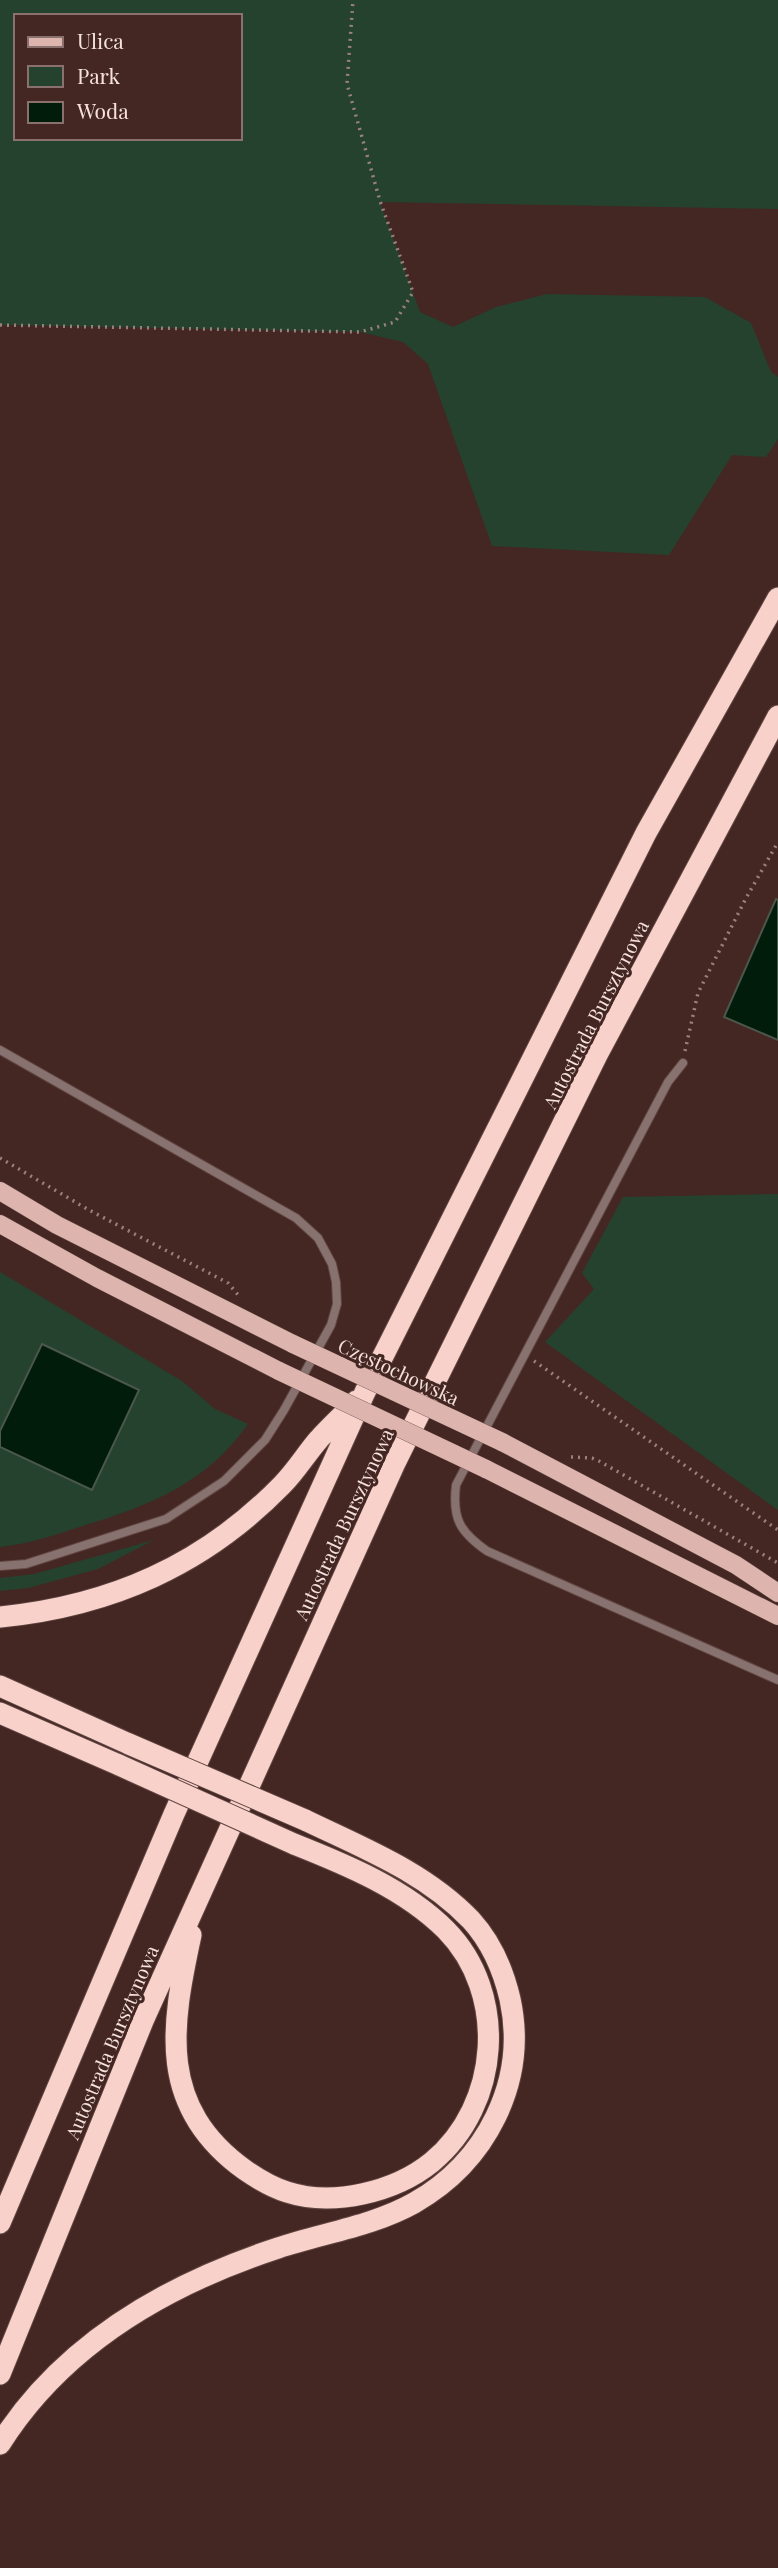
<svg xmlns="http://www.w3.org/2000/svg" width="778" height="2568" font-family="'Playfair Display',serif">
<style>
.green{fill:#25422f;fill-rule:evenodd}
.water{fill:#021c0c;stroke:#4b574b;stroke-width:2}
.lines{fill:none;stroke-linecap:round;stroke-linejoin:round}
.service-casing{stroke:#604541;stroke-width:10}
.primary-casing{stroke:#604541;stroke-width:19}
.motorway-casing{stroke:#604541;stroke-width:23}
.path{stroke:#9a817d;stroke-width:3.5;stroke-dasharray:2 5;stroke-linecap:butt}
.service{stroke:#87726f;stroke-width:8}
.primary{stroke:#ddb4ae;stroke-width:18}
.motorway{stroke:#f9d1cb;stroke-width:21}
.primary-bridge-casing{stroke:#604541;stroke-width:19;stroke-linecap:butt}
.motorway-bridge-casing{stroke:#604541;stroke-width:23;stroke-linecap:butt}
.primary-bridge{stroke:#ddb4ae;stroke-width:18}
.motorway-bridge{stroke:#f9d1cb;stroke-width:21}
.labels{text-anchor:middle;dominant-baseline:central;stroke-width:6;stroke-linejoin:round;paint-order:stroke}
.street-label{font-size:19px;fill:#f5e1dd;stroke:#442723}
</style>
<rect width="100%" height="100%" fill="#442723"/>
<path class="green" d="M0,0H778V209L380,202L420,312L453,327L496,307L547,294L705,297L751,323L771,372L778,377V439L766,457L732,455L669,555L492,546L428,364L403,342L360,332L0,325ZM16,16H240V138H16Z
M778,1194V1510L545,1342L594,1289L582,1273L623,1197Z
M0,1272L182,1381L215,1409L248,1424C206,1484 150,1505 83,1526C55,1535 29,1544 0,1547V1447L92,1490L0,1431Z
M154,1540L98,1569L28,1588L0,1591V1578L34,1574Z"/>
<path class="water" d="M776,899L778,900V1040L724,1017Z
M42,1344L139,1390L92,1490L0,1447V1431Z"/>
<g class="lines">
<defs>
<path id="service" d="M0,1050L296,1218L318,1238L332,1264L336,1282L337,1304L331,1325L284,1410L265,1440L224,1481L166,1519L26,1564L0,1566
M683,1063L668,1082L456,1485C452,1519 460,1532 487,1551L778,1680"/>
<path id="primary" d="M0,1191L57,1225L293,1344
M0,1224L97,1278L279,1371
M502,1442L736,1565L778,1593
M486,1469L778,1616"/>
<path id="motorway" d="M0,1617C111,1606 204,1565 282,1485C296,1471 306,1454 319,1439C331,1426 344,1414 356,1401
M0,1686L129,1744
M0,1713L119,1765
M191,1935C171,2027 157,2107 245,2170C258,2179 271,2187 287,2192C333,2207 395,2192 432,2162C501,2105 508,1993 446,1930C405,1889 347,1865 294,1844
M0,2223L174,1814L365,1392L646,833L778,598
M0,2374L143,2021L395,1463L597,1055L778,716
M0,2444C63,2344 168,2284 278,2248C323,2233 373,2226 414,2203C486,2162 528,2082 510,1999C503,1969 492,1943 471,1920C425,1872 363,1848 305,1820"/>
</defs>
<use href="#service" class="service-casing"/>
<use href="#primary" class="primary-casing"/>
<use href="#motorway" class="motorway-casing"/>
<path class="path" d="M0,325L360,332L395,322L413,292L380,201L347,84L353,0
M685,1051L698,993L745,900L778,842
M0,1158L89,1210L228,1283L240,1297
M534,1361L778,1530
M571,1457L592,1458L599,1461L778,1563"/>
<use href="#service" class="service"/>
<use href="#primary" class="primary"/>
<use href="#motorway" class="motorway"/>
<defs>
<path id="primary-bridge" d="M293,1344L502,1442
M279,1371L486,1469"/>
<path id="motorway-bridge" d="M129,1744L305,1820
M119,1765L294,1844"/>
</defs>
<use href="#primary-bridge" class="primary-bridge-casing"/>
<use href="#motorway-bridge" class="motorway-bridge-casing"/>
<use href="#primary-bridge" class="primary-bridge"/>
<use href="#motorway-bridge" class="motorway-bridge"/>
</g>
<g class="labels">
<g class="street-label">
<text transform="translate(595 1014) rotate(-63)">Autostrada Bursztynowa</text>
<text transform="translate(399 1371) rotate(25)">Częstochowska</text>
<text transform="translate(343 1524) rotate(-65)">Autostrada Bursztynowa</text>
<text transform="translate(111 2042) rotate(-67)">Autostrada Bursztynowa</text>
</g>
</g>
<rect x="14" y="14" width="228" height="126" fill="#442723" stroke="#8b716d" stroke-width="2"/>
<rect x="28" y="37" width="35" height="10" fill="#ddb4ae" stroke="#8b716d" stroke-width="2"/>
<text x="77" y="49" font-size="21" fill="#f5e1dd">Ulica</text>
<rect x="28" y="66" width="35" height="21" fill="#25422f" stroke="#8b716d" stroke-width="2"/>
<text x="77" y="84" font-size="21" fill="#f5e1dd">Park</text>
<rect x="28" y="102" width="35" height="21" fill="#021c0c" stroke="#8b716d" stroke-width="2"/>
<text x="77" y="119" font-size="21" fill="#f5e1dd">Woda</text>
</svg>
